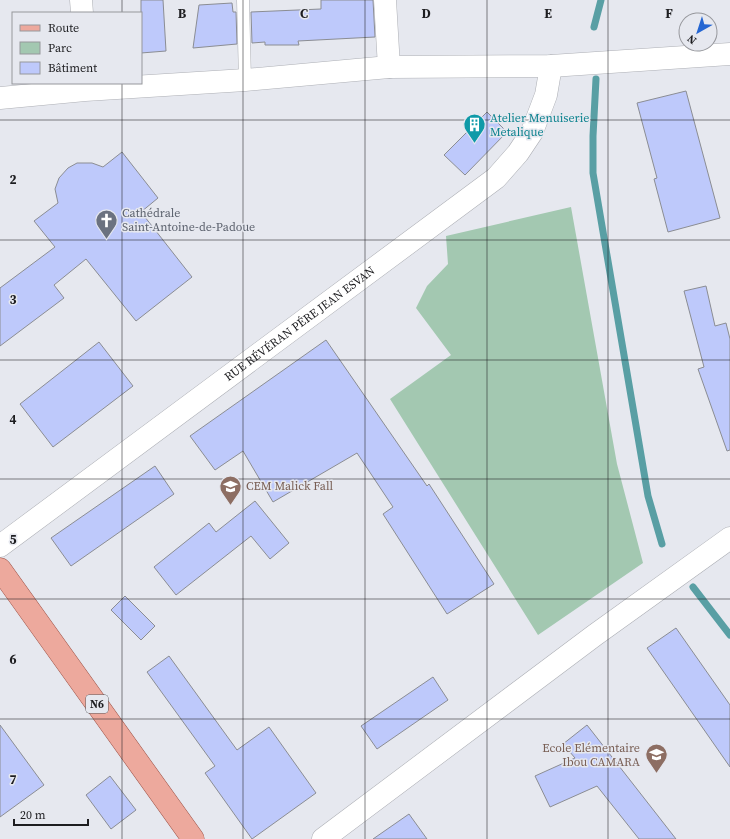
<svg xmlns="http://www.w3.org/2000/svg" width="730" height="839" font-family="'Source Serif 4',serif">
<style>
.green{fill:#a3c8b1}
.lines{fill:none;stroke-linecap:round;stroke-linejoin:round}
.stream{stroke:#599fa4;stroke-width:7}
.building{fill:#bec9fb;stroke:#8b8d93}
.service-casing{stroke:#adafb5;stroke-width:13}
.minor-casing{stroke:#adafb5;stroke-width:23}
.secondary-casing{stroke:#adafb5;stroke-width:23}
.primary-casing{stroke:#9c5246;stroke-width:23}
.service{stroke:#fff;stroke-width:12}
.minor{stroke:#fff;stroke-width:22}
.secondary{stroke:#fff;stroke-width:22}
.primary{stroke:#eda99d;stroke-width:22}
.grid{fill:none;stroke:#1d1d20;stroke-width:1;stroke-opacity:0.55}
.labels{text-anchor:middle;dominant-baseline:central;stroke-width:3;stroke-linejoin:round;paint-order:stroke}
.shield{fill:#e6e8ef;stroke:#595a5e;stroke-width:1}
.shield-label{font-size:11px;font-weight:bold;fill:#1d1d20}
.culture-label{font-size:12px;fill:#0d838f;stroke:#e6e8ef;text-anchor:start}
.worship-label{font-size:12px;fill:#5b616d;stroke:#e6e8ef;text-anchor:start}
.street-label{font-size:12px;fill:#1d1d20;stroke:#e6e8ef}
.education-label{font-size:12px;fill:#785e54;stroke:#e6e8ef;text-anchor:start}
.grid-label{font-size:13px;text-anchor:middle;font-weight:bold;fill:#1d1d20;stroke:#e6e8ef;stroke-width:3;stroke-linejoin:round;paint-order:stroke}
</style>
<rect width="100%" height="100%" fill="#e6e8ef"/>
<path class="green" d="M571,207L617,464L643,563L538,635L390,399L451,355L416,308L427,286L448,264L446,236Z"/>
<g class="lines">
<path class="stream" d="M594,27L601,0
M596,79L593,136V173L648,496L662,544
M693,587L730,635"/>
</g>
<path class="building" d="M141,0H163L166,51L141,53Z
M321,0H373L375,37L298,41L299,45H265V42L252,43L251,12L321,9Z
M232,3L233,12H236L237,44L193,48L199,5Z
M686,91L720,218L668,232L654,179L657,178L637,103Z
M487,112L507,132L465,175L444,155Z
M122,152L158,198L141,212L192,277L136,321L86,259L54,285L64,298L0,346V288L55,247L34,221L58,203L55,189L59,178L68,168L77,163H92L103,167Z
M706,286L715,326L726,323L730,339V450L727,451L698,369L704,367L684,291Z
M326,340L427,486L429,484L494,584L447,614L383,514L393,507L357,453L273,502L243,451L215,470L190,436Z
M99,342L133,386L53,447L20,404Z
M155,466L174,494L71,566L51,538Z
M255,501L289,543L270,559L251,536L176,595L154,567L209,523L216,532Z
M125,596L155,626L141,640L111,610Z
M676,628L730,705V767L647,648Z
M169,656L237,750L269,727L316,793L252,839L205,773L215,766L147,672Z
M433,677L448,700L377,749L361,726Z
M0,725L44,785L0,817Z
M587,725L676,839H639L597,786L550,807L535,776L575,758L563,744Z
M110,776L136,810L111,829L86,795Z
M409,814L427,839H373Z"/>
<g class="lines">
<defs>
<path id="service" d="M243,0L245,80"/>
<g id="minor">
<path d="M81,0L82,13"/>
<path d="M385,0L389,67"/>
<path id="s1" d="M0,546L496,178L518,153L532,132L546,95L551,66"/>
<path d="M323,839L595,635L730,538"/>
</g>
<path id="secondary" d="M0,98L85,90L245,80L389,67L551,66L730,54"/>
<path id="primary" d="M0,569L193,839"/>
</defs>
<use href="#service" class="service-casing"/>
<use href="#minor" class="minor-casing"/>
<use href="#secondary" class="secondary-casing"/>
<use href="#primary" class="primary-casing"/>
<use href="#service" class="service"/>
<use href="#minor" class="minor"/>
<use href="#secondary" class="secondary"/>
<use href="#primary" class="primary"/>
</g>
<path class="grid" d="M122,0V13M243,0V839M365,0V839M487,0V839M608,0V839M122,83V839M0,120H730M0,240H730M0,360H730M0,479H730M0,599H730M0,719H730"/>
<defs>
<symbol id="building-pin" viewBox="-11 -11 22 30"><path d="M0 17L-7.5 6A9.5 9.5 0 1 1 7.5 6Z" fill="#0f9aa8" stroke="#e6e8ef"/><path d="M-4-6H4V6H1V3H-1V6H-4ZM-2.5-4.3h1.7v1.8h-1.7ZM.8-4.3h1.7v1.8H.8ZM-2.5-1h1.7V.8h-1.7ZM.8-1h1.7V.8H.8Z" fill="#fff"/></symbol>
<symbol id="church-pin" viewBox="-11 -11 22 30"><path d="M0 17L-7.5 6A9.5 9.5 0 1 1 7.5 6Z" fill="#6b7280" stroke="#e6e8ef"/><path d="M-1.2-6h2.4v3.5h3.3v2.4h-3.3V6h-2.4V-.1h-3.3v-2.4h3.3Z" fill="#fff"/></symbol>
<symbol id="school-pin" viewBox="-11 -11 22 30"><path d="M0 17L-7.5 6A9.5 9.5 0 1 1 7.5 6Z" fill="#8d6e63" stroke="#e6e8ef"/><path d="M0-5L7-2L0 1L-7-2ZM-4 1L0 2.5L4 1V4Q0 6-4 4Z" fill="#fff"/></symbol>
</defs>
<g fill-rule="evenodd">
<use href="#building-pin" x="462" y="112" width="25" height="34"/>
<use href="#church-pin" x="94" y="208" width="25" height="34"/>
<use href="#school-pin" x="218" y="474" width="25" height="34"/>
<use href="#school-pin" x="644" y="742" width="25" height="34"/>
</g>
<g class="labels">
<rect class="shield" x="86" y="695" width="22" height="18" rx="3"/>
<g class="shield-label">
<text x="97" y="704">N6</text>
</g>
<g class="culture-label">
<text x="490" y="118">Atelier Menuiserie<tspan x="490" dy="14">Metalique</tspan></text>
</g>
<g class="worship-label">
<text x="122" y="213">Cathédrale<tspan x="122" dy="14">Saint-Antoine-de-Padoue</tspan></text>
</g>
<g class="street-label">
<text stroke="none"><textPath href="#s1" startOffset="373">RUE RÉVÉRAN PÉRE JEAN ESVAN</textPath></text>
</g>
<g class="education-label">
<text x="246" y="486">CEM Malick Fall</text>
<text x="640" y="748" text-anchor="end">Ecole Elémentaire<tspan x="640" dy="14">Ibou CAMARA</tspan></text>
</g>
</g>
<g class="grid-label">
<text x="182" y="18">B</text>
<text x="304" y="18">C</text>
<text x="426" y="18">D</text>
<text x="548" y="18">E</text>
<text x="669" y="18">F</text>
<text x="13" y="184">2</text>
<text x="13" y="304">3</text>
<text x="13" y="424">4</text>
<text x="13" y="544">5</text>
<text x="13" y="664">6</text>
<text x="13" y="784">7</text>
</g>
<rect x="12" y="12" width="130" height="72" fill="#e6e8ef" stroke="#96979c"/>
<rect x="20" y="25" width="20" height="6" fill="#eda99d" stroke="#96979c"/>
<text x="48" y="32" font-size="12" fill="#1d1d20">Route</text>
<rect x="20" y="42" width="20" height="12" fill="#a3c8b1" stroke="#96979c"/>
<text x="48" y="52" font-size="12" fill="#1d1d20">Parc</text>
<rect x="20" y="62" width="20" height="12" fill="#bec9fb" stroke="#96979c"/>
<text x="48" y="72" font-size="12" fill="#1d1d20">Bâtiment</text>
<g transform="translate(698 32) rotate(219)"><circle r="19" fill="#e6e8ef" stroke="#96979c"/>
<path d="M0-3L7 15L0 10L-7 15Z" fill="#2566d2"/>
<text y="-6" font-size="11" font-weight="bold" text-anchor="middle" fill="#1d1d20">N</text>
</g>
<path d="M14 819v6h74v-6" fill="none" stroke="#1d1d20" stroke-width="2"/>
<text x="20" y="819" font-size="12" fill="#1d1d20" stroke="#e6e8ef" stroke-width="3" paint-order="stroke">20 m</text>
</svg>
